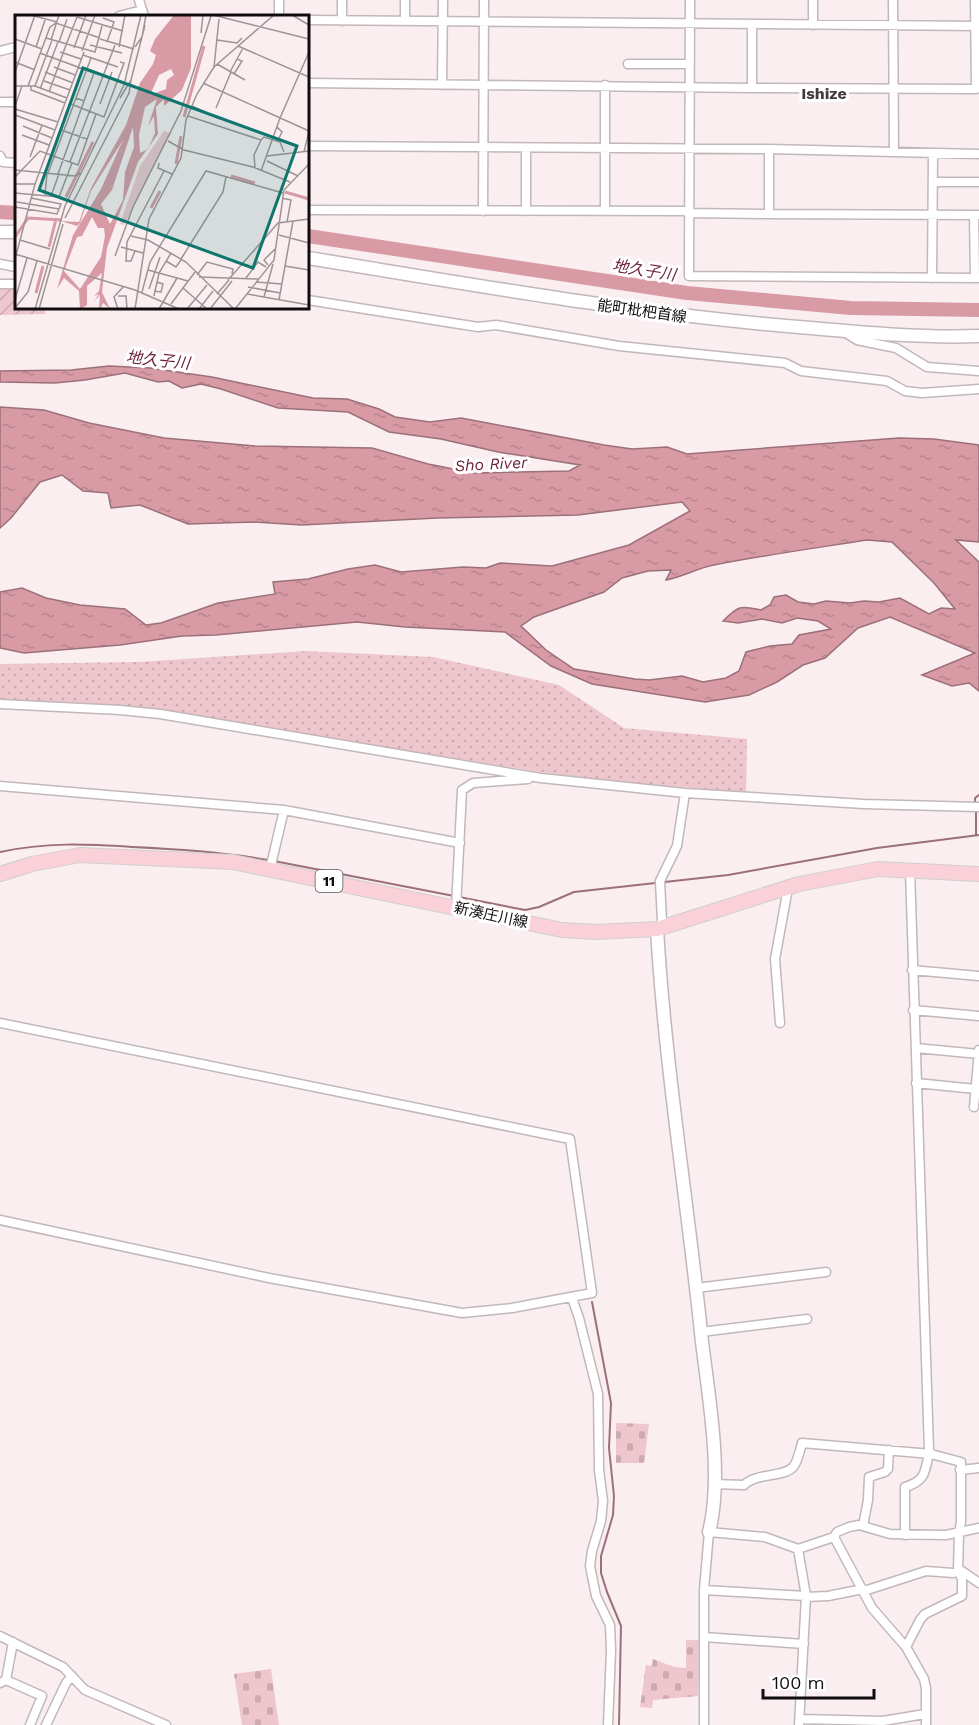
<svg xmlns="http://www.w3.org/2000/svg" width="979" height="1725" font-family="'Work Sans','Noto Sans JP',sans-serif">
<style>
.grass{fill:url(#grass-dots)}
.cemetery{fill:url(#cemetery-stones)}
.garden{fill:url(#garden-furrows)}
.water{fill:url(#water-ripples);stroke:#9c7078;stroke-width:1.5;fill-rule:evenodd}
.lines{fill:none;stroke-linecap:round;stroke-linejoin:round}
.stream{stroke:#9c7078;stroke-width:2}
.river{stroke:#d89ba6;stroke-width:14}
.street-casing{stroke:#c2b7b9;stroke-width:11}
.secondary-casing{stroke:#c2b7b9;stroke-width:15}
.primary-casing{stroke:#cfcfcf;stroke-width:16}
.street{stroke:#fff;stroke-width:8}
.secondary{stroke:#fff;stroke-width:12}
.primary{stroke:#fbd1d9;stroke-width:14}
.labels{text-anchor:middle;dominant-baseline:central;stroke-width:6;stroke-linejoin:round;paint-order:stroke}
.shield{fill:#fff;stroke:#585656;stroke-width:1.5}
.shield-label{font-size:14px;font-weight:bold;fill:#110d0e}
.street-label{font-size:15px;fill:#110d0e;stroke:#fff}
.neighbourhood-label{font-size:16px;font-weight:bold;fill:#453b3d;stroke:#fff}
.water-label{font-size:16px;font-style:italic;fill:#6b2337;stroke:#fff}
.inset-river{fill:none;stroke:#d89ba6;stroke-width:3}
.inset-road{fill:none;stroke:#9d9496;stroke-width:1.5}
.view{fill:#0f766e;fill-opacity:0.15;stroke:#0f766e;stroke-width:3}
.inset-edge{fill:none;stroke:#110d0e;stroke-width:3}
</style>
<defs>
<pattern id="grass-dots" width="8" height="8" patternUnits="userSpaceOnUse" patternTransform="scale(1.5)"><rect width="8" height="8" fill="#eec6cd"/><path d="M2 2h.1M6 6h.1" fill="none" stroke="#cba9af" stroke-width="1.8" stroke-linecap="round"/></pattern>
<pattern id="cemetery-stones" width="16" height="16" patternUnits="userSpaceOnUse" patternTransform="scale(1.5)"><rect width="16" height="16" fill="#eec6cd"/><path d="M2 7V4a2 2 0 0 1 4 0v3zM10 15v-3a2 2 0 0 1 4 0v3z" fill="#cba9af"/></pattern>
<pattern id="garden-furrows" width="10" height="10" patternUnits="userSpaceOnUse" patternTransform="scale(1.5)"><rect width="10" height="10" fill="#eec6cd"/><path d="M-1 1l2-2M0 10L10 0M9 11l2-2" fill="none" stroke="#cba9af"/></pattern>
<pattern id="water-ripples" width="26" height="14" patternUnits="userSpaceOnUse" patternTransform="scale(1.5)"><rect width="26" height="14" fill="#d89ba6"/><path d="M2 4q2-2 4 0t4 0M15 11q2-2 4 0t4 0" fill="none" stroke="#b8848e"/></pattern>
</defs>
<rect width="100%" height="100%" fill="#faeef0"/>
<path class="grass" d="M306,651L433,657L559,685L624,728L747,739L746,792L591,780L177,714L0,700V664L138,662Z"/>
<path class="cemetery" d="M616,1423L649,1424L644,1463H616Z
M686,1640H699L698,1696L653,1700L652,1708L640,1707L646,1665L652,1666L653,1659L674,1667L686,1668Z
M271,1669L279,1725H242L234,1674Z"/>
<path class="garden" d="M0,288L16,289V308H45V314L0,315Z"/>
<path class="water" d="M109,366L150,368L212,377L313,398L347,399L379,409L395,417L430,422L461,418L604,445L632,449L667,447L687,454L899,438L934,439L979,445V542L956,540L979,562V691L969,683L952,686L922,675L975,653L890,617L858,628L825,658L803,665L777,682L749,695L705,702L592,684L551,666L505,632L405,627L357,622L216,635L182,636L120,645L24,653L0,648V592L22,588L46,598L80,605L125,609L146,625L161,623L218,603L275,594L273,582L308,579L348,569L375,565L401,572L463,567L486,568L500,563L552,566L629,545L690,511L682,502L578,515L437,518L302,525L254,522L188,524L140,505L111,508L108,493L83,491L62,475L40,482L11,518L0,528V407L44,410L89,423L164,438L255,446L372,448L428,464L474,473L569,471L580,465L498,452L441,439L389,432L348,412L278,408L221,389L201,384L182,388L169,381L158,382L125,373L85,380L55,383L0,382V371L71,370ZM867,540L892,542L934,583L955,609L941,608L929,614L900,598L879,602L864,601L850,603L826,601L814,604L798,602L786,595L774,597L770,605L761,610C740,605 738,606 723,621L738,623L762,619L782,623L797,618L818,621L831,629L799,635L792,644L770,646L746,652L739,671L726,678L703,682L682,676L649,680L635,679L574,669L546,650L521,626L534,617L604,592L622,578L648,571L671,570L666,580C683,577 697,568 714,565C765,555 816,548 867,540Z"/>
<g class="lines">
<path class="stream" d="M975,805V798L979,795
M976,810V835
M0,852C46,842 86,844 132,847C178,849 223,852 268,860
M274,861L454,896
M459,897L525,910L539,907L574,892L728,875L877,848L979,835
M592,1302L611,1403L609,1448L614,1496L613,1515L601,1556V1573L607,1592L621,1626L619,1725"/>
<path class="river" d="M0,212L16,213
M308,236L687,293L851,308L979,310"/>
<defs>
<path id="street" d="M139,0L144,16
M690,0L689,276L979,278
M813,0V25
M893,0L894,152
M119,16L142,10
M279,16V0
M308,20L979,26
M342,21V0
M405,21V0
M0,51L16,47
M628,64H689
M308,83L752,88V24
M442,85L443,0
M752,88L976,89L975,0
M0,102H16
M308,146L769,149L979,154
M526,148V211
M0,156L3,162L16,163
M933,182H979
M308,210L688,211
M483,211L484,0
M605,211V85
M688,213L769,214V149
M769,214L979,215
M974,215L975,278
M0,264L16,267
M932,278L933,153
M0,284H16
M308,300L478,327L496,325L619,346L785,363L801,371L887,381L905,391L922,393L979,389
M846,333L857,340L896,348L927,367L979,371
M0,704L120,710L160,714L541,778L685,793L864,804L979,807
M0,786L284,810L460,843
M270,869L284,810
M456,908L462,790L473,783L528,779
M657,928L662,922L660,881L677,846L685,793
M912,970L979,976
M913,1010L979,1016
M0,1023L570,1139L592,1293L512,1308L462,1313L269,1278L0,1220
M780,1023L775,959L788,888
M916,1048L979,1054
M916,1083L976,1089
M974,1107L979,1050
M696,1288L826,1272
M572,1298L579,1318L598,1394L599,1470L603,1501L601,1521L592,1551L590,1566L596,1596L610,1625L611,1650L608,1725
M701,1332L807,1319
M960,1470L979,1468
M714,1484L744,1485C757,1472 785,1478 794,1466C798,1460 800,1450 802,1443L931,1454
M863,1526L868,1500L869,1477L885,1472L888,1469L889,1450
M905,1535V1487C925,1481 925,1473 929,1453
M834,1537L872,1608L906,1647L924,1679L926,1688V1725
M798,1549L806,1596L799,1725
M959,1569L979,1583
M704,1590L806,1596
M864,1591L926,1571L953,1573L958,1571
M806,1597L828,1596L863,1589
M0,1636L63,1667L85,1690L166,1725
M704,1637L804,1644
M906,1647L920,1620L925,1614L962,1596V1579L958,1571L959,1533L961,1522V1462L931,1454L929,1450L910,870
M6,1680L42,1696L30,1725
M0,1683L6,1680L13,1642
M800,1719L883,1721L925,1714
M46,1725L66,1683L72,1676
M704,1725V1590L709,1532L765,1537L798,1549L834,1537L837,1532L849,1527L859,1525L890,1534L946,1535L979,1528"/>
<path id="secondary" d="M0,232H16
M308,258C475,285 642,315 811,328C867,333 923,338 979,336
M657,929C665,1067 688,1204 702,1342C709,1399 723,1477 709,1532"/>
<path id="primary" d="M0,874L32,864L80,855L233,862L562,930L596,932L657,929L799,884L878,869L979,874"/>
</defs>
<use href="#street" class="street-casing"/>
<use href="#secondary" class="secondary-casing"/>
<use href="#primary" class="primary-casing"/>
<use href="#street" class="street"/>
<use href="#secondary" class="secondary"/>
<use href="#primary" class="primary"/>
</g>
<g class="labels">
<rect class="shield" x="315.5" y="870" width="27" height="22" rx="4.5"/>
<g class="shield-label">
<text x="329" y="881">11</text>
</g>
<g class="street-label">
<text transform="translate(642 311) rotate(8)">能町枇杷首線</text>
<text transform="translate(491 915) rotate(12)">新湊庄川線</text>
</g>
<g class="neighbourhood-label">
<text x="824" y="93">Ishize</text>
</g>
<g class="water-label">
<text transform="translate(644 270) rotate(9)">地久子川</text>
<text transform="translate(158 360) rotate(6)">地久子川</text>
<text transform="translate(491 464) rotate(-3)">Sho River</text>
</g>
</g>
<g transform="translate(15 15)">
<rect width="294" height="294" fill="#faeef0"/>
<path d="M149,116L156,118L109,210L105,209L125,151Z" fill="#eec6cd"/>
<path d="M159,0H176V53L167,75L149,91V84L141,92L143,119L123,147L92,233L87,277L95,294L88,288L85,294H84L85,280L79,286L84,279L79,281L84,276L87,258L72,271V290L65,294L64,276L49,263L42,274L58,220L86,174L108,125L76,176L65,208L62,211L46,206L64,207L76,173L111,110L125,68L138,49L141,40L135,36L140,24ZM156,54L159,60L152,65L151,74L135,80L144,60ZM142,84L133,111L139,101L140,118L133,134L125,138L124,120L130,92ZM118,112L119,132L110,157L108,185L95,209L86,189L97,175ZM77,202L83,213H89L90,221L86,242L65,274L49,256L62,222L67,221Z" fill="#d89ba6" fill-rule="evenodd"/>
<path class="inset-river" d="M169,102L189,31M161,149L166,121M216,161L240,168M270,177L294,184M51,182L78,127M136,193L145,176M0,222L13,203L47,205M34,232L41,204M21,278L28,251"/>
<path class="inset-road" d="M16,0L42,7M198,0L294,24M277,0L294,10M62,2L108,16M88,3L99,7L92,27M186,18L188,0M31,23L80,37L87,11M0,24L27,34M85,24L119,34M36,25L44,0M202,25L222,28L227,23M44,27L52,4M51,30L62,2M75,30L107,38M223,31L294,62M21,32L30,5M104,32L110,0M120,32L127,22L131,0M59,33L71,0M67,36L80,0M45,37L66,44M25,38L79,58L69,86M68,40L103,52M0,47L20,55M202,49L230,65M39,52L60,60M199,52L204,4M0,57L20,0M30,57L58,68M215,57L228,33M219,59L227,46L222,44M29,66L55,75M188,68L294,116M0,71H20L52,83M13,71L35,12L41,8L85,23M16,71V75L50,88M20,71L37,25M25,74L43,27M34,77L51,30M105,83L116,65L130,10M56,89L89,102L109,48L105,47M85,89L97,57M0,91L7,71M177,91L205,104M201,93L216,57M0,94L43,107M0,100L40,115M173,101L246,125L249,122L265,127L269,137M265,103L294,37M8,111L37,123M262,112L267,117L262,127M46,115L72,124M7,120L34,130M153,126L169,135L238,152L275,167M289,137L294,116M252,141L294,136M15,142L27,110M252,146L283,161M55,147L100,30M144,148L143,153L157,159M240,153L239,140L246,125M0,155L60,161L65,158M246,156L265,103M33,158L76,43M43,159L69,86L61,83M0,162L25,136L63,150L81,99M0,169H20M0,178L44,182L57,148M30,180L32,158M36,181L44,159M267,183L276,185L272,207M2,187L44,194M0,192L42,199L46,189L16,183M50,203L114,78L116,65M264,220L294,228M116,221L133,225L171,247L219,294M5,225L35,234M106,232L128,238M120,236L116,246H111L112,227L149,156M0,239L120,275L164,294M100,241L118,192L166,96L196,1M0,244L20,169L69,37M166,244L208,177L211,162M151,246L161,252L166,245M253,250L249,245L260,234M270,251L294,255M133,255L173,266M182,260L192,247L218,254L217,259M184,262L243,264M231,263L243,247L251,252M213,265L263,208L294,204M241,267L267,269M233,272L265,278M168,273L192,294M134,274L145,242M139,276L146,277L148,269L142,267M127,277L135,247L191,156L268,178M202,279L214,265M232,279L294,290M103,281H111L112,294M139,281L144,258L156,238M249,282L258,249M0,285L12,243M264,285L278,206M156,289L180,257M0,293L13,277L22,246M20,294L50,191L109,70L126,0M24,294L48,209M103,294L99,282L109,271M120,294L134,204L166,143L171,105L182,79L199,52L259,0M144,294L162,263M172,294L192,270M184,294L198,276M195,294L217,266M220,294L259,245L269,175L294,149"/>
<path class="view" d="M68,53L282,131L238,253L24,175Z"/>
<rect width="294" height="294" class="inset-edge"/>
</g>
<path d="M763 1689v9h111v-9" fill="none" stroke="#110d0e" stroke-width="3"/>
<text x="772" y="1689" font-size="18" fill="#110d0e" stroke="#ffffff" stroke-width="4.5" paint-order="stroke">100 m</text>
</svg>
